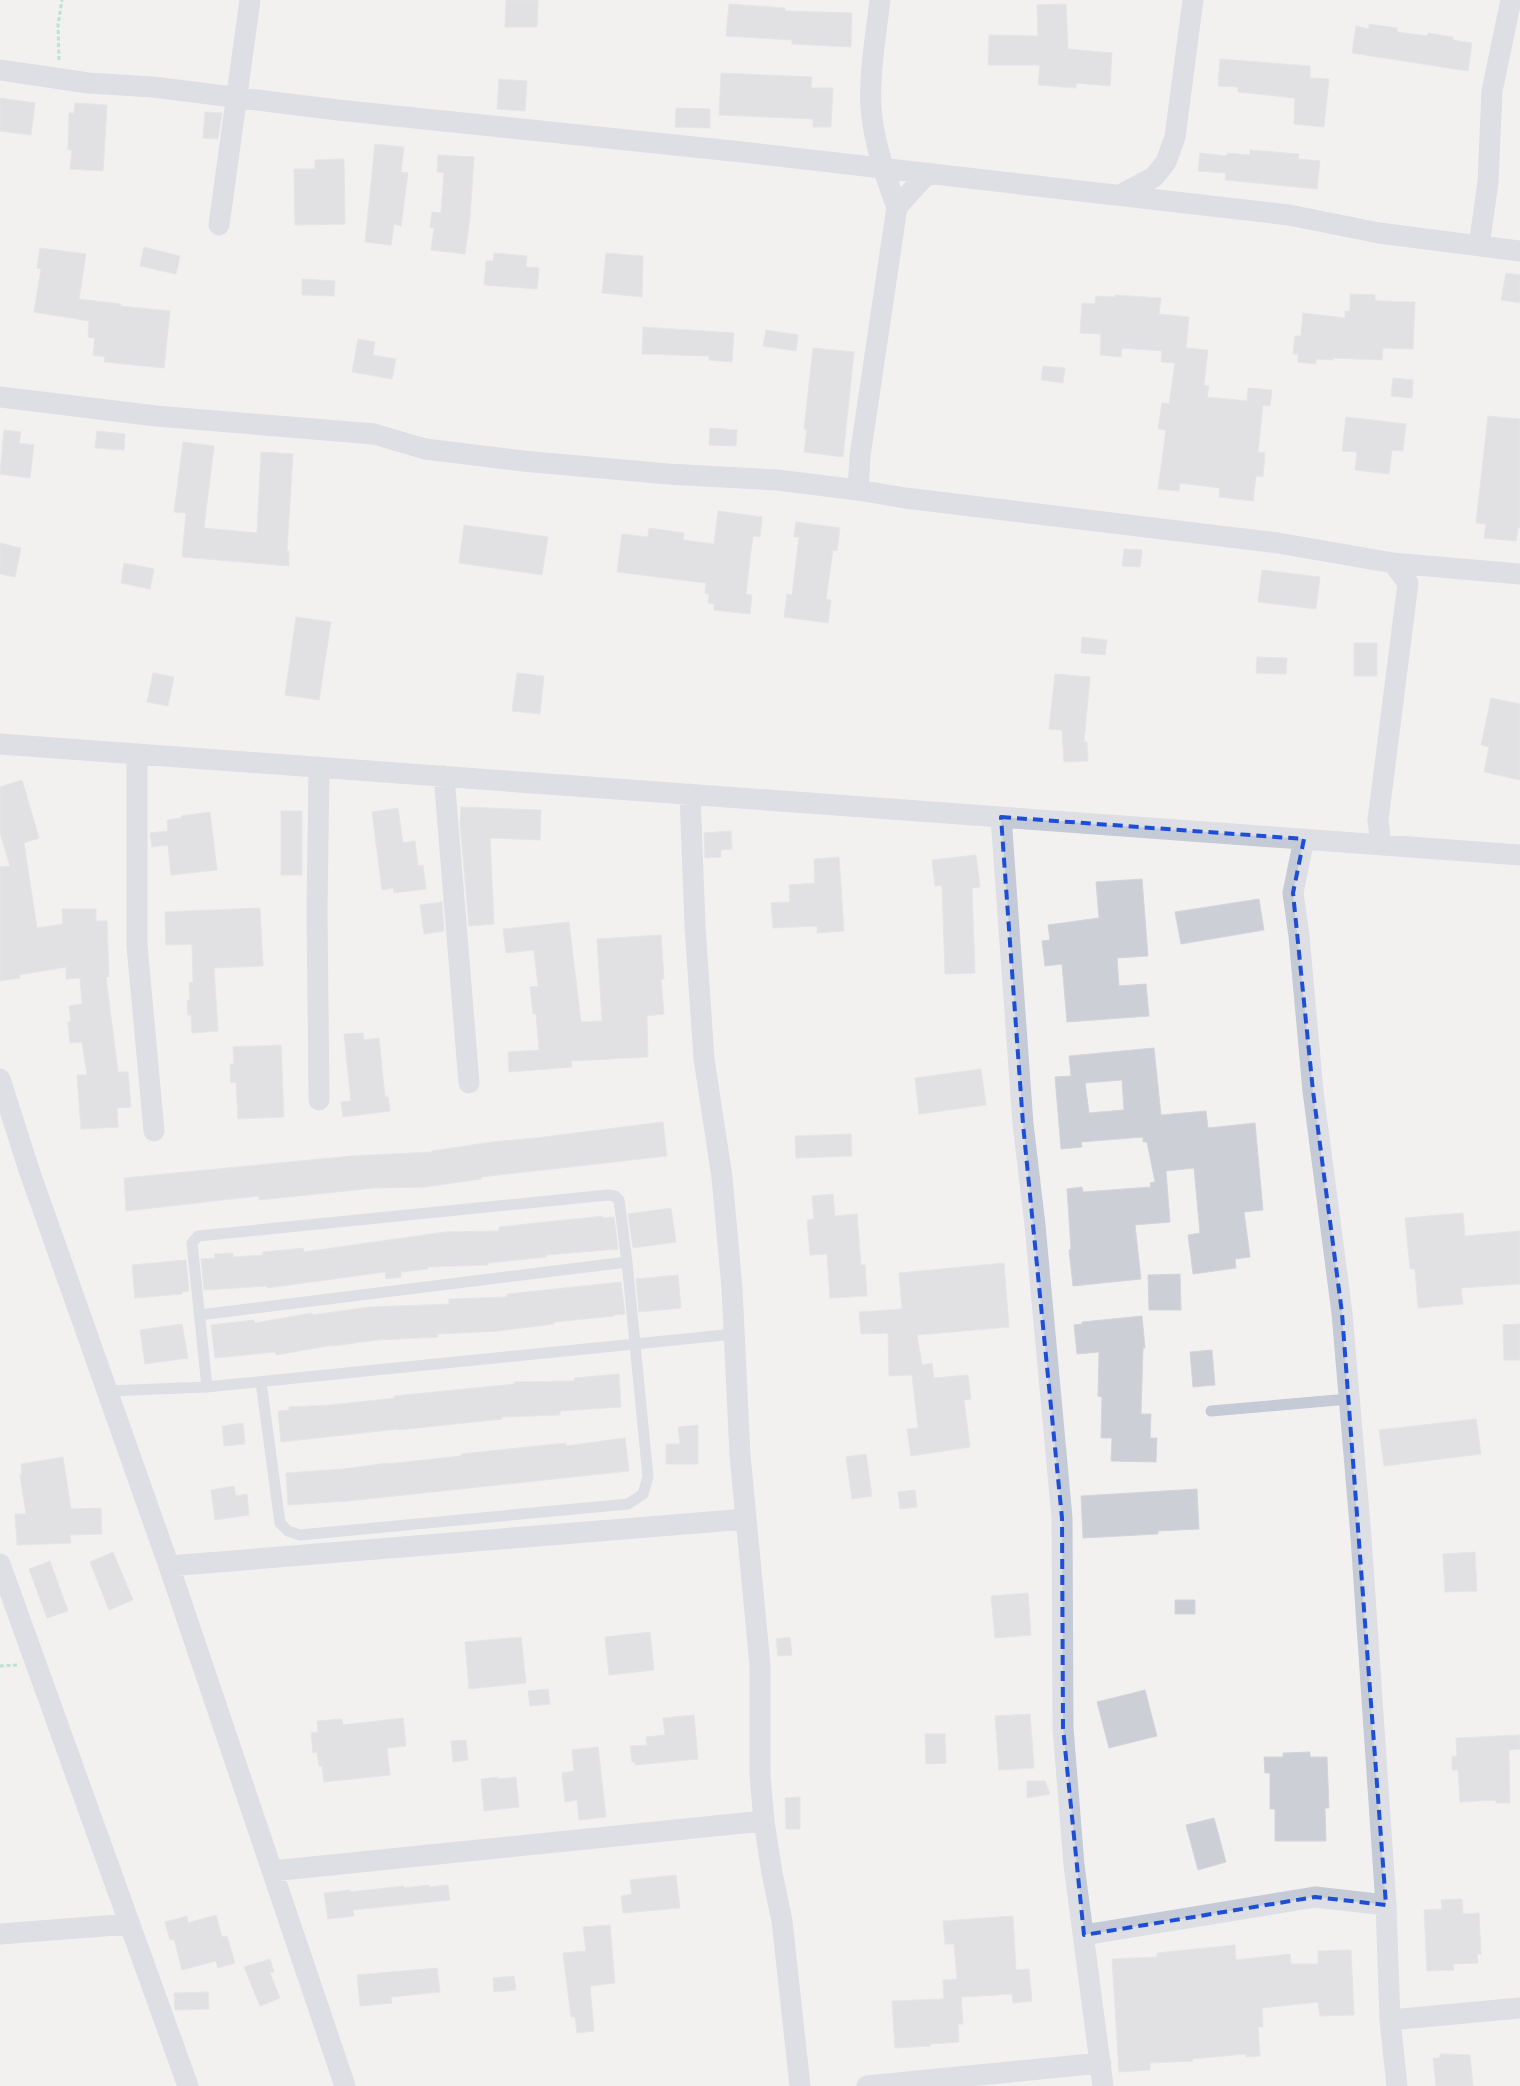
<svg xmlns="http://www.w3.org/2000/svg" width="1520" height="2086" font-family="Poppins,sans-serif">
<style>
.building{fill:#cccfd6;stroke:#d4d5dc;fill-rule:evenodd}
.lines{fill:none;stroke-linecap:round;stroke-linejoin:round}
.path{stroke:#74d2b0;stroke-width:3;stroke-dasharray:4 2.5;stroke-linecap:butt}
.service{stroke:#c4cad6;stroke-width:11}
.minor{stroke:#c4cad6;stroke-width:21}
.marked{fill:none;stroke:#1d4ed8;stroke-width:4;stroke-dasharray:10 6;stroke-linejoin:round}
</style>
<rect width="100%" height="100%" fill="#f3f1f0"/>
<path class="building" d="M506,0H538L537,27H505Z
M729,4L785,8V11L852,13L851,47L792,44V40L726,36Z
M1066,4L1068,49L1112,53L1110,86L1076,83V88L1038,85L1040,65H988L989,35L1038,36L1037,5Z
M1369,24L1397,28V32L1427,36L1428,33L1453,37V40L1472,43L1468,71L1352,53L1356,26L1369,29Z
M1220,59L1310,66V78L1329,79L1324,127L1294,124L1295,98L1238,92V87L1218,86Z
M721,73L812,77L811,88H833L831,127H813V119L719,115Z
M499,79L527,81L525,111L497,109Z
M0,98L35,103L31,135L0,131Z
M75,103L107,105L103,171L70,169L72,150H68L69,113H74Z
M676,108L710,109V128L675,127Z
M205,112L222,113L218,139L203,138Z
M375,144L404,147L401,172L408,173L401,226L394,224L391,245L365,242Z
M1250,150L1299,154L1298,159L1320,161L1317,189L1225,180L1226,173L1198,171L1200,153L1227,156V153L1250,155Z
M438,155L474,157L470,217L465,254L431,250L434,228L430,227L432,212L441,213L444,173L437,172Z
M344,159L345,224L295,225L294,169H315V160Z
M144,247L180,256L176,274L140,266Z
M40,248L86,254L79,299L121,304L120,306L170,311L164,368L104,362L105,357L93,355L95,338L88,337L89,321L34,312L41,269L37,268Z
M494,253L527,256L526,267L539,268L537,289L484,285L486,261H493Z
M606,253L643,256L642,297L602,293Z
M1506,273L1520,275V303L1501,300Z
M302,279L335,281L334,296L302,295Z
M1350,294L1375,295V299L1377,301L1415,302L1413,349L1383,348L1382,360L1333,358V360L1316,359V364L1298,362V354H1293L1295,336H1301L1303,313L1345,318V311H1350Z
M1115,295L1161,298L1159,314L1189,317L1186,348L1208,350L1204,385L1209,386L1207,397L1247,401L1248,388L1272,390L1270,406L1263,405L1258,452L1265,453L1263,477L1256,476L1253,501L1219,497L1220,488L1180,483L1179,491L1158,489L1166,430L1158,429L1162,403L1169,404L1175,363L1161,362L1162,351L1122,348L1121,357L1100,355L1101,334L1080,333L1082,303L1095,304L1096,296L1115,297Z
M643,327L734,333L732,362L709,360V356L642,354Z
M766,330L798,335L796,351L763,346Z
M358,339L375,342L373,355L396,359L392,379L352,372Z
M813,348L854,352L843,457L804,452L807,429H804Z
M1043,366L1065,368L1063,383L1041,380Z
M1393,378L1413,380L1412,398L1391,396Z
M1488,416L1520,419V528H1518L1516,541L1484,538L1486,524L1476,523Z
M1346,417L1406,424L1403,451L1392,450L1389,474L1355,470L1357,452L1342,451Z
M710,428L737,430L736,446L709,445Z
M4,430L21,432L19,443L34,445L30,478L0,474Z
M97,431L125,434L124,450L95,448Z
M183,442L214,446L204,528L257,533L261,452L293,454L287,551H289V566L182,557L186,513L174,512Z
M718,511L762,517L760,537L753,536L750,559L746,594L752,595L750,614L714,610V604L708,603L709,594L705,593L706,583L617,572L622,534L648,537L649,528L684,533L683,540L714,544Z
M796,522L840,528L837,551L833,550L826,599L831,600L828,623L784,617L787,594L792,595L799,537H794Z
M464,525L548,537L542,575L459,563Z
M0,543L21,548L15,577L0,574Z
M1124,549L1142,550L1140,567L1122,566Z
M124,563L154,569L150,589L121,583Z
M1262,570L1320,577L1316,609L1258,602Z
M296,617L331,622L319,700L285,695Z
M1082,637L1107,640L1105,655L1081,653Z
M1354,643H1377V676H1354Z
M1257,657L1287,658L1286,674L1256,673Z
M153,673L174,677L168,706L147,702Z
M517,673L544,676L540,714L512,711Z
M1055,674L1090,677L1084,742H1087L1088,761L1064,762L1062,730L1049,729Z
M1491,698L1520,704V780L1484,772L1489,747L1481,745Z
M22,780L39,838L24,843L37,928L63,924L62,909H96V921H107L109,977H106L118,1072H128L131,1107L117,1108L118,1127L81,1129L77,1075H87L82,1042L70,1043L68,1022L71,1021L69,1006L82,1004L80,978L66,979V967L19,975L20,978L0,981V867L10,866L0,833V787Z
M461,807L541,810L540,840L490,838L494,924L469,926L460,823Z
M398,808L403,843L415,841L418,866L423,865L426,889L394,893L393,888L382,890L372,812Z
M281,811H302V875H281Z
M210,812L217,870L171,875L168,845L152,847L150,833L168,831L167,820L181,818V816Z
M731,831L732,849L721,850V857L705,858L704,833Z
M976,855L980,887L972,888L975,973L945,974L942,885L935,886L932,860Z
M839,857L844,931L817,933V926L773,928L771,903L790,902L789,885L815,883L814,859Z
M1142,879L1148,956L1117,958L1119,986L1146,984L1149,1016L1067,1022L1062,964L1045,966L1042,941L1050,940L1048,925L1099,918L1096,882Z
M1259,899L1264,930L1181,944L1175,912Z
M442,902L444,931L424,934L420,905Z
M260,908L263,966L214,968L218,1031L192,1033L191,1015H188L187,1000H190L189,983L193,982L192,944L166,945L165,912Z
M569,922L581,1022L602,1021L597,939L661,935L664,979H661L664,1014L647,1016L648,1057L571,1061L572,1067L509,1072L508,1052L539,1050L536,1014H533L530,987L538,986L534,950L506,953L503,929Z
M363,1033L364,1040L379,1038L385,1097H388L390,1111L343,1117L341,1102L351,1101L344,1034Z
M281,1045L284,1117L238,1119L236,1082L231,1083L230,1064H234L233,1047Z
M1154,1048L1161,1115L1206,1111L1208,1128L1255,1123L1263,1210L1244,1212L1250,1257L1235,1259L1236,1268L1193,1274L1188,1235L1200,1233L1194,1168L1166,1171L1170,1222L1135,1225L1141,1279L1073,1286L1069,1250L1071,1249L1067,1189L1082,1187L1083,1192L1151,1187L1150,1183L1155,1182L1147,1142H1143V1137L1081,1142L1082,1147L1061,1149L1055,1077L1071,1076L1069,1056ZM1122,1080L1124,1110L1089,1113L1085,1083Z
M981,1069L986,1105L919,1114L915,1078Z
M663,1122L667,1156L481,1177V1179L425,1187L375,1188L259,1200V1196L126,1211L124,1178L351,1156L432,1152V1151L492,1142L536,1138Z
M851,1134L852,1156L796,1158L795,1136Z
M833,1194L835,1216L857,1214L861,1265H865L867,1296L830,1298L827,1254L810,1255L807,1220L814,1219L812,1196Z
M671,1208L676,1242L633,1248L628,1214Z
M1463,1213L1465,1236L1520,1231V1284L1461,1288L1463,1304L1418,1308L1415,1269H1410L1405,1218Z
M603,1216V1218L614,1217L618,1249L546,1255V1257L488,1263V1265L428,1267V1269L401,1272V1277L386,1279L385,1272L267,1288V1286L204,1290L201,1259L215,1258L214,1254L233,1253V1257L263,1255V1252L303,1248L304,1252L445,1232L499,1231V1227Z
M186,1260L189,1291L182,1292V1294L135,1298L132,1265Z
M1004,1263L1009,1327L917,1335L922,1365L932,1363L934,1378L968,1375L971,1399L964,1400L970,1447L911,1456L907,1429L918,1428L912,1375L889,1376L888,1333L861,1334L859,1312L902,1309L899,1273Z
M1180,1274L1181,1310H1149L1148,1275Z
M678,1275L681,1308L639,1312L636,1279Z
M621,1282L625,1314L614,1315V1316L554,1322V1324L498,1331L438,1334V1337L377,1340L333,1346V1345L276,1355L275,1352L215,1358L211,1325L254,1320L255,1323L312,1313V1315L370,1307L449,1304V1299L507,1297V1294Z
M1142,1316L1145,1348H1143L1141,1414H1151L1150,1438H1157L1156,1462L1111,1461L1112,1438H1101L1102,1397L1098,1396L1099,1352L1077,1354L1074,1325L1082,1324V1322Z
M182,1324L188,1358L145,1364L140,1330Z
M1520,1324V1360H1504L1503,1325Z
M1212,1350L1215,1385L1193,1387L1190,1352Z
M619,1374L621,1407L560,1411V1415L502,1417V1419L398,1430V1429L281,1442L278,1411L289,1410V1407L331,1405L395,1398L394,1396L515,1384L514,1382L574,1381V1378Z
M1476,1419L1481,1454L1384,1466L1379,1430Z
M243,1423L245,1444L224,1446L222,1426Z
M698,1425V1464H666V1444H680L678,1427Z
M625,1438L629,1471L348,1501L288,1505L286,1473L344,1469L387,1463V1464L461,1456V1454L566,1443V1446Z
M866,1454L872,1496L852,1499L846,1457Z
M63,1457L71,1509L101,1508L102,1534L70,1535L71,1543L17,1545L15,1514H26L20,1475L22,1474L21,1464Z
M234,1486L236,1496L247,1494L249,1515L215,1520L211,1490Z
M1197,1489L1199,1529L1158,1531V1534L1083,1538L1081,1496Z
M915,1490L917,1507L900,1509L898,1492Z
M113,1552L133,1600L109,1610L90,1562Z
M1475,1552L1477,1591L1445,1592L1443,1554Z
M50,1561L68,1611L47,1618L29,1569Z
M1028,1593L1031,1635L995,1638L991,1596Z
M1175,1600H1195V1614H1175Z
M650,1632L654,1670L609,1675L605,1637Z
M521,1637L526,1683L469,1689L465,1642Z
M790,1637L792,1655L778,1656L776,1639Z
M548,1689L550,1704L530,1706L528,1691Z
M1145,1690L1157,1736L1109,1748L1097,1702Z
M1030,1714L1034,1768L999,1770L995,1716Z
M694,1715L698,1759L635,1765V1762H632L630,1746L647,1745L646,1737L665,1735L663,1718Z
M403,1718L406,1746L387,1748L390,1775L324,1782L322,1766H319L317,1752L313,1753L311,1733L318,1732L317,1721L342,1719L343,1725Z
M925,1734H945L946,1763L926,1764Z
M1520,1735V1749L1509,1750L1510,1803H1496V1800L1460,1802L1458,1770H1452V1756H1457L1456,1738Z
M466,1740L468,1760L453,1762L451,1741Z
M598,1747L606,1817L579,1820L577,1800L565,1802L562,1773L574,1771L572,1750Z
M1310,1752V1757H1327L1329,1808H1325L1326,1841H1275V1809H1270V1773H1265L1264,1757H1283V1753Z
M498,1777V1779L516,1777L519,1807L484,1811L481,1779Z
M1027,1781H1045L1050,1794L1027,1798Z
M800,1797V1829H786L785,1798Z
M1214,1818L1226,1862L1198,1870L1186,1825Z
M676,1875L680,1908L623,1913L621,1896L632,1894L630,1880Z
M429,1885V1887L448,1885L450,1900L353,1910L354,1916L328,1919L324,1893L350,1890V1892L404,1886V1888Z
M1462,1899L1463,1914L1479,1913L1481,1954H1477L1478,1963L1453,1964L1454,1970L1427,1971L1424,1910L1442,1909L1441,1900Z
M216,1915L222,1937L227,1936L235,1963L218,1968L216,1961L182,1970L174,1939L170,1940L165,1922L187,1916L188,1923Z
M1013,1916L1016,1970L1029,1969L1032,2001L1013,2003L1012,1994L961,1997L963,2024H958L959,2042L930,2044V2046L895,2048L892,2001L944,1999L943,1980L957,1979L954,1944H945L943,1921Z
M610,1925L615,1983L590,1986L594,2031L577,2033L575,2017H571L563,1953L586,1951L583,1927Z
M1235,1945L1236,1960L1290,1954L1291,1964H1318V1951L1351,1950L1354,2015L1320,2016L1318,2002L1262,2008L1263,2027H1258L1260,2056L1246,2057V2054L1192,2059L1193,2061L1150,2063V2070L1119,2072L1112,1959L1157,1957V1953Z
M270,1959L274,1972L270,1973L280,1998L260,2006L244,1967Z
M437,1968L440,1992L391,1997L392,2003L360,2006L357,1975Z
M514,1976L516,1990L494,1992L493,1978Z
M208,1992L209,2009L175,2010L174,1993Z
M1440,2054L1470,2055L1473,2086H1436L1433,2058H1440Z"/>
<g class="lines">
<path class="path" d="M59,60L58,25L62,0
M0,1666L17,1665"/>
<path class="service" d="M199,1315L627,1262
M207,1387L192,1243L198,1236L608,1195L615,1196L619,1200L627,1262L648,1477L643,1494L628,1504L300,1535L288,1531L280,1523L261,1382
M106,1391L207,1387L734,1334
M1211,1411L1349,1399"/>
<path class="minor" d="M0,70L88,83L153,87L338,110L742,152L1289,215L1379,233L1520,251
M1120,195L1154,177L1166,162L1175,137L1193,0
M897,207L927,174
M219,225L250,0
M1479,246L1488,182L1492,91L1511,0
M0,397L156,416L374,434L425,449L523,461L668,474L777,480L858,490L905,498L1278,543L1393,563L1520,574
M858,490L860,456L897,207C885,176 873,140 871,107C869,75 876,33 880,0
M0,744L1520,855
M137,754V946L154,1131
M319,767L317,911L319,1100
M444,776L469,1083
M690,794L695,926L704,1059L722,1177L732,1288L740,1455L760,1665V1775L764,1821L772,1873L782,1921L800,2086
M1001,817L1023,1124L1035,1225L1062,1518L1063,1728L1074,1865L1103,2086
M1304,839L1293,893L1299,936L1313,1091L1342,1313L1361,1537L1386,1905L1390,2020L1397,2086
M1381,844L1378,820L1408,583L1393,563
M0,1079L29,1170L169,1566L345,2086
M0,1564L188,2086
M169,1566L746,1519
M272,1871L764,1821
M0,1934L129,1924
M1084,1935L1315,1897L1386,1905
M1390,2020L1520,2008
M867,2086L1101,2063"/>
</g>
<path d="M0 0H1520V2086H0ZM1001,817L1304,839L1293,893L1313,1091L1342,1313L1386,1905L1315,1897L1084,1935L1063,1728L1062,1518L1023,1124Z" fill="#f3f1f0" fill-opacity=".55" fill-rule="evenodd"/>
<path class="marked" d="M1001,817L1304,839L1293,893L1313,1091L1342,1313L1386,1905L1315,1897L1084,1935L1063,1728L1062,1518L1023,1124Z"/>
</svg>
